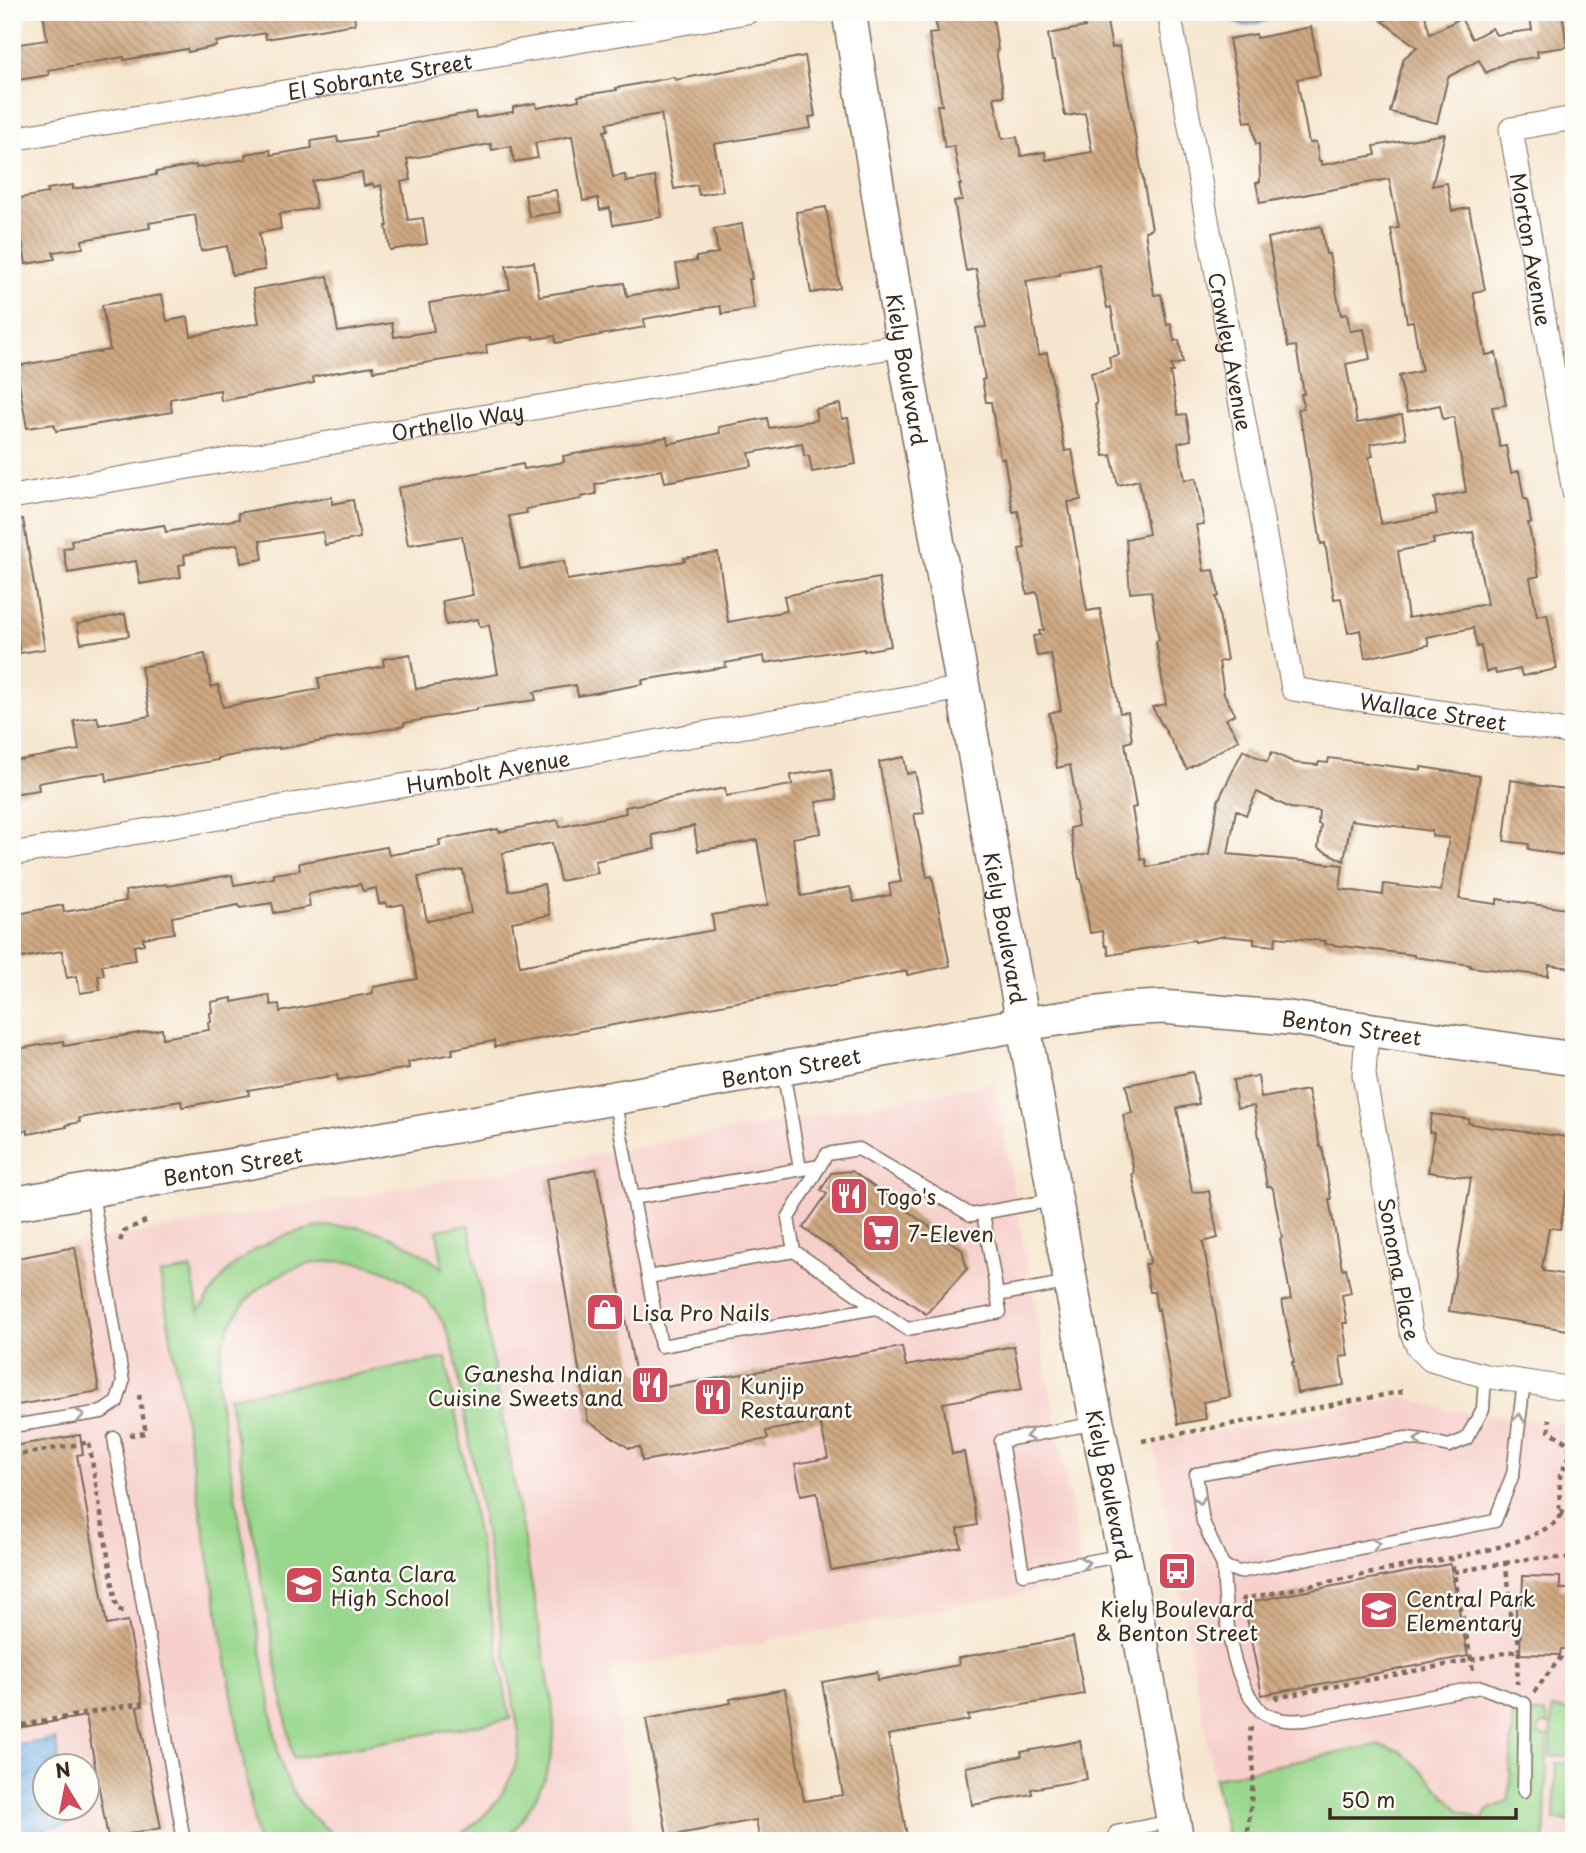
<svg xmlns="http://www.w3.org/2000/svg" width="1586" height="1853" font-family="'Playpen Sans',sans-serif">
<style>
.built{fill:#f7d0cc;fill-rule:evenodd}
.grass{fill:#99d78d;stroke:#6a8056;stroke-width:2}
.water{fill:url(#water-waves);stroke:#5a6f84;stroke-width:2}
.building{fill:url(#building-back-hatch);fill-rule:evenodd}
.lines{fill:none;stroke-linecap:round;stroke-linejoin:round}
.service-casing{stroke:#7c6b5c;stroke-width:15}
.minor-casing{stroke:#7c6b5c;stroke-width:25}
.secondary-casing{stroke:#7c6b5c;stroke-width:36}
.path{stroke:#7c6b5c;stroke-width:4.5;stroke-dasharray:5 5;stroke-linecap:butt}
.service{stroke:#fff;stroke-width:12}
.minor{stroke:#fff;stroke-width:23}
.secondary{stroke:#fff;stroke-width:33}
.oneway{stroke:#a79f9a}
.labels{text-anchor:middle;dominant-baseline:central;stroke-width:5;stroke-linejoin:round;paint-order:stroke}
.street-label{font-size:21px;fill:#3b2a1e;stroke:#fdfcf7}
.poi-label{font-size:21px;fill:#3b2a1e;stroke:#fdfcf7;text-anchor:start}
</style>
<defs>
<pattern id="water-waves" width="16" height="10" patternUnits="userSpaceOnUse" patternTransform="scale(1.75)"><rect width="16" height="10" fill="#79b4eb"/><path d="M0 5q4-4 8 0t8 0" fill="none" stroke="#6493be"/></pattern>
<pattern id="building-back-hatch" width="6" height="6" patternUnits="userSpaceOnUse" patternTransform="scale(1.75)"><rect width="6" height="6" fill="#cfa882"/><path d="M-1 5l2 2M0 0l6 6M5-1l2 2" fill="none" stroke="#a9896a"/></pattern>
</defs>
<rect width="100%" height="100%" fill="#fdfcf7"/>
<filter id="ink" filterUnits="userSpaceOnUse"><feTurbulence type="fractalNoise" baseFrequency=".0143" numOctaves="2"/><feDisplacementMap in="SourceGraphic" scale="14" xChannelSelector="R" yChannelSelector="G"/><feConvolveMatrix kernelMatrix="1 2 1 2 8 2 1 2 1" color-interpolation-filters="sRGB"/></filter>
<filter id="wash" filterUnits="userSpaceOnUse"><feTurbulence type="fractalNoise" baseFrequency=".00686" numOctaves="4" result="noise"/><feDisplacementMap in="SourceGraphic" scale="28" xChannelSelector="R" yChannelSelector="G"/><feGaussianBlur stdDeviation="1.57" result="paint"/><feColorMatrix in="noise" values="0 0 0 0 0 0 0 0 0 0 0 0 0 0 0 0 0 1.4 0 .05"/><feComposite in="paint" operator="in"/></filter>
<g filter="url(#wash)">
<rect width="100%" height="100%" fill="#f6e5ce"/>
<path class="built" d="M994,1083L1085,1582L610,1670L637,1841H12V1254L521,1168ZM46,1766H88V1808H46Z
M1406,1397L1446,1410L1574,1425V1841H1225L1154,1443Z"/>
<path class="grass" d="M469,1225L552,1701C552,1710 554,1719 554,1728C554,1772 533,1809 505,1841H448C479,1826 507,1797 516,1762C519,1754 518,1743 519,1734L456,1361C452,1345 448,1330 439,1316C388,1238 267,1244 228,1330C218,1353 218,1375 219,1399L279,1757C289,1796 311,1821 345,1841H257L160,1274L191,1269L199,1312C209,1296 218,1281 231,1268C268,1234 329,1216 378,1232C403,1240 423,1253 443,1269L437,1230Z
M446,1358L510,1719L293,1758L229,1397Z
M1552,1709L1574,1710V1757L1551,1756Z
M1513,1713H1545L1549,1725L1543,1724L1538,1729L1539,1735L1543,1737L1548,1736L1544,1841H1229L1214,1778L1377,1745L1400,1751L1421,1770L1460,1811L1482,1820L1487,1811L1509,1800Z
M1556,1763H1574V1820H1554Z"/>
<path class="water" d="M1233,12H1269V18L1266,21L1243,26L1233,21L1232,17Z
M55,1739L60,1765L46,1766V1808H68L70,1824L12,1834V1746Z"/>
<g id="blocks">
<path class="building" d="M43,12H148L150,20L195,12H354L355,24L266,39L265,33L216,42L217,46L188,52L187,49L124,60V57L48,70L49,75L12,81V45L47,40Z
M950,12H988L989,18L993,17L998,50L996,51L1004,96L994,97L1002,139L1017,137L1021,156L1045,152L1046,160L1092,152L1085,113L1065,116L1055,60H1052L1048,34L1085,27L1078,12H1105L1112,48L1119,46L1152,229L1145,231L1154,295L1161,294L1167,325L1171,324L1174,341L1179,340L1183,363L1171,365L1173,372H1170L1178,415L1186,414L1191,440L1178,443L1185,480L1196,478L1204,524L1196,525L1204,571L1214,570L1219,596L1216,597L1227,660L1219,662L1224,694L1235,714L1226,719L1239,740L1187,769L1152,707L1166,704L1156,641L1159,640L1151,591L1130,593L1126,539L1149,534L1139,480L1118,485L1111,455L1104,456L1095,405L1097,404L1091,373L1111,368L1109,357L1119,355L1111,307L1107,308L1099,265L1060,272V275L1026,281L1039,355L1047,353L1065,451L1072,450L1081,500L1068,502L1087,611L1100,609L1120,713L1128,712L1132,741L1125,743L1136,807L1132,808L1141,860L1145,859L1147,867L1209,855L1218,801L1243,750L1267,762L1272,752L1295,763L1318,765L1319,762L1328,763L1329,758L1421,770V767L1480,776L1459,899L1497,904V899L1574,910V968L1549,965L1548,976L1470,967L1471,965L1414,957V955L1325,944L1326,941L1276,937L1275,946L1254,944V939L1224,936L1195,942L1194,940L1109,955L1107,946H1105L1102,931L1090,933L1081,879H1079L1070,828L1078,826L1076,812L1078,811L1070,765L1057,768L1049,713L1061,710L1051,654L1037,656L1033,636L1040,635L1039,631L1044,630L1037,592L1027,594L1019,549L1025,548L1018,511L1013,512L1004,458H1000L991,402H986L982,380L985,379L976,328L986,327L976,269L966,271L954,201L962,200L959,185H961L954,146L945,148L937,105H942L929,34L938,33L934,15ZM1257,792L1290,808L1319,811L1318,824L1321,825L1318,848L1344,861L1351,820L1432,831V836L1449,838L1441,891L1384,884L1383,895L1340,889L1343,865L1228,854L1236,810L1246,815Z
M1409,12H1424L1430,34L1461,18L1472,39L1492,28L1496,35L1532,30L1529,12H1562L1567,47L1537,51L1538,57L1509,61L1486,73L1479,60L1448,77L1437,123L1390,112L1404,58L1417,47L1382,21Z
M1311,27L1320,75L1297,79L1309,143L1316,142L1319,161H1321V165L1376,155L1374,146L1445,134L1432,186L1447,183L1452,211L1469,208L1485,290L1473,292L1486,355L1496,353L1506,405L1492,407L1500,447L1506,446L1511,473L1519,471L1524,499H1527L1531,523H1528L1539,576L1530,578L1537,616L1547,614L1557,669L1522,676L1520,669L1496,674L1495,670L1486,672L1481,646L1477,647L1473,628L1427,637L1429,645L1365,658L1360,630L1348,633L1341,598L1334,599L1325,543L1321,544L1303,429H1302L1298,409L1304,408L1301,394H1304L1296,346L1288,347L1268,238L1321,226L1326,254H1329L1341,315L1347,314L1350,331L1364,329L1370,359L1346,364L1357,423L1402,415L1406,438L1370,444L1373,456L1369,457L1381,524L1437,514L1434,498L1466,492L1454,417L1443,419L1440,405L1407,412L1399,376L1422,371L1413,321L1407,322L1391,229L1399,228L1389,179L1260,203L1256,183L1260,182L1259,144H1256L1252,121L1245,122L1229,39L1256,34L1257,38ZM1473,532L1487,604L1408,618L1398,551L1434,544L1433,539Z
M805,56L815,116L809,117L811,128L714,144L723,191L699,195L697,185L674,189L661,114L607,123L608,130L604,131L613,177L625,175L626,182L655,177L662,217L613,225L610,208L600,210L598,198L583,201L572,136L535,143L538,158L514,162L511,146L492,150L491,144L407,159L411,180L401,182L408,220L423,218L427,244L390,250L386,226H388L381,185L374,187L373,184L364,186L362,173H358L312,181L316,208L279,214L281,229L259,233L265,270L232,275L227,246L201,251L195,215L149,223L150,228L82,240L83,248L53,252L55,259L26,264L15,199L48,193L47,189L73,185V189L156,175V172L196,165V168L246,159L245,154L270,150L271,155L312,148L311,141L337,137L338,142L376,136L375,131L414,123L475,112L476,118L513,112V107L536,103L537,108L579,100L578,96L617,90L616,88L675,77V80Z
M556,190L560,212L529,217L525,195Z
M826,207L840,288L811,293L796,212Z
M742,224L752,279H749L754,309L722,314L720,306L693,310L644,319L645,327L556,343L555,336L534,339L533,336L486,345L487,353L374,371L373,366L332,373L313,377L314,383L221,401L220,390L170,399L172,412L56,431L54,424L27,428L16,366L110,350L102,305L162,295L167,321L188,317L191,336L259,323L253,289L328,276L338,332L392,323L394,337L434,331L429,303L510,289L506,266L528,263L534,262L539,296L624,283L627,296L680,287L676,264L696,261V257L718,253L714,229Z
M840,404L842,419L848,418L856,464L812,472L809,456H804L802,443L749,453L752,466L725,471L665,482L662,470L608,480L604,483L595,484L596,494L581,497V499L526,509L527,513L509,516L520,569L564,561L567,580L635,569L685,561L684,558L718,553L728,622L787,611L784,596L879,578L891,646L864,651V649L838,653L837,651L765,663L764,656L725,663L726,667L642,680L643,684L578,696L576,685L534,692L536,700L477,708V710L404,723V726L279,749V747L218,758V760L153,771V772L107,781L106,773L83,775L38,783L39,790L12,794V761L79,750L74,721L97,717L99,725L150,716L141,667L205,654L211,687L218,685L223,707L320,689L318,678L384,666L383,659L410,654L416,689L498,674L489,625L480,627L478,619L446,625L442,601L473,595L462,536L408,545L398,488L523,464L524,469L564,462L563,456L667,437L668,444L720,433L719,427L767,418L769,428L817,420L815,409Z
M332,497V504L353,500L360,538L325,545L323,532L260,541L263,559L241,563L238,544L197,552L184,555L185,564L179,565L181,577L140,584L136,561L68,573L63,548L72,547L71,540L164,525L166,532L239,519L238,513Z
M23,519L45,649L20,653L12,604V520Z
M125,614L129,636L81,643L77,624Z
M904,757L907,774L915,772L924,813L914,814L927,877L932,876L950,966L907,975V971L829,986L828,985L495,1047L494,1041L452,1049L453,1054L408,1062L409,1068L338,1080L337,1075L248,1090L249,1095L182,1107L181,1101L79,1118L80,1122L66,1125L67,1127L28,1134V1130L12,1133V1050L63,1041L64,1046L162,1029L163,1038L209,1030L208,1022H211L210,1013L212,1012L211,1002L232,998V1002L269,995L271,1005L279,1004L280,1012L373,993V987L417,979L403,904L387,907L386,903L379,904L376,888L363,891L360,884L308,894L310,907L274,913L272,903L240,908L239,905L172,917L174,933L143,938L144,944L134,946L136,960L102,965L104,975L98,976L100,990L80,993L77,976L67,978L62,951L20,958L13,915L63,905L64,912L126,901L125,891L166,884L167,886L232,875L234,885L274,878V874L300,870L299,863L387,847L389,855L440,846L439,840L498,829L499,832L558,820L560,827L626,813L625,807L725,788L726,796L792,785L791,775L831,769L837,799L816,802L821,833L793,838L801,896L850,887L854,902L891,895L889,884L901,882L879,762ZM694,826L698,851L757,840L768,905L712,915L714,930L520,966L512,922L550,915L544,884L509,891L502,853L552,843L560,881L598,873L595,861L655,849L652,835ZM463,870L471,913L427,921L418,877Z
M1511,780L1535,784L1534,785L1574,790V851L1568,850V856L1528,849L1529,844L1504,841Z
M1193,1072L1199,1104L1177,1108L1192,1192L1209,1191L1218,1238L1203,1242L1230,1397L1203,1402L1206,1419L1178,1424L1159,1309L1157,1310L1154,1292H1150L1145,1264H1149L1150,1261L1132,1174L1134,1173L1123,1115L1132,1113L1126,1085Z
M1258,1076L1261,1098L1308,1090L1320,1147H1322L1331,1199H1329L1342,1269L1346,1268L1351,1293L1342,1295L1347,1323H1343L1348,1356L1340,1357L1344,1385L1297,1393L1292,1362H1294L1282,1301L1291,1299L1280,1239L1282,1238L1273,1189L1271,1186L1267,1187L1254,1106L1237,1108L1233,1080Z
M1432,1114L1469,1119L1468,1123L1488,1127L1574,1138V1193L1566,1192L1560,1229L1549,1228L1542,1268H1544L1543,1271L1574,1276V1331L1449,1311L1471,1178L1428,1172L1434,1133L1429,1132Z
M596,1169L635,1370L660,1388L902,1347L906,1366L1014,1346L1022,1389L943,1403L952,1454L964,1452L977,1525L958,1529L961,1547L831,1570L817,1492L801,1495L795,1464L828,1458L820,1421L766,1431L768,1439L642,1461L640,1447L629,1448L588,1421L546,1179Z
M852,1171L962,1250L967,1269L926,1314L803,1228L827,1194L821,1190L831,1173Z
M75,1247L99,1391L12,1406V1259Z
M80,1435L83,1454L77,1455L107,1625L128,1621L143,1706L137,1707L161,1828L108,1838L86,1716L12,1729V1446Z
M1450,1564L1468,1656L1262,1695L1244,1603Z
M1523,1576L1560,1577V1589H1574V1649H1561L1560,1655L1520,1654L1521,1625H1516V1603H1522Z
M1073,1637L1084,1694L968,1715L969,1720L888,1735L908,1841H760L756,1820L667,1836L646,1719L731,1703L730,1699L785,1689L804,1801L843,1795L822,1682L877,1672L878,1680L959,1665L958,1658Z
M1080,1741L1087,1779L1031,1789L1032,1794L972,1805L966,1767L1022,1756L1021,1752Z"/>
</g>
</g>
<g filter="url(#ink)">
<use href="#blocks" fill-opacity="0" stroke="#7c6b5c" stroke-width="2"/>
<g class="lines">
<defs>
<path id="service" d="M783,1070L800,1169
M614,1098L661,1346L876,1308
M633,1198L820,1166
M983,1213L1000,1312L907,1329L794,1251L788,1218L827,1154L859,1149L971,1215L1053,1200
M648,1277L794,1251
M997,1295L1070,1282
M1485,1376L1483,1409L1466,1439L1449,1446L1424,1440L1406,1438L1196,1474L1203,1522L1223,1566L1239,1572L1495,1521L1513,1474L1524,1381
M1097,1423L1001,1441L1023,1574L1124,1555
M12,1426L102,1412L117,1402L123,1382L92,1193
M114,1438L184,1841
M1223,1566C1225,1608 1228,1666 1253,1701C1256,1705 1259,1710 1263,1713C1277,1721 1290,1721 1305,1720L1481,1687L1525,1704L1524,1791
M1116,1832L1173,1821"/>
<g id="minor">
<path id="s1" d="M1169,12L1293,689L1574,733"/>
<path id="s2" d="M1574,118L1511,129L1574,492"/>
<path id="s3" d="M12,139L747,12"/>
<path id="s4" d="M12,497L903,345"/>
<path id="s5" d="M12,854L963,688"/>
<path id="s6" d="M1367,1029L1364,1075L1411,1331L1418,1347L1431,1360L1485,1376L1574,1389"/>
</g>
<g id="secondary">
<path id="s7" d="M849,12L903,345L992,853L1090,1388L1135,1608L1177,1841"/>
<path id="s8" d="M12,1204L830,1060L1023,1024L1126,1009L1162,1007L1289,1018L1574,1059"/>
</g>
</defs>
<use href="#service" class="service-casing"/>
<use href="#minor" class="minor-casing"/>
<use href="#secondary" class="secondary-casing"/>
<path class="path" d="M120,1241L124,1231L150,1219
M130,1435L146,1433L139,1395
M1142,1441L1405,1391
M89,1443L117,1609L126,1612
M12,1456L91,1442
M1560,1511L1570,1513L1574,1512
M1560,1512L1574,1527
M1505,1563L1534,1558H1574
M1454,1572L1505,1563L1510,1594V1629L1518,1636L1519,1650
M1243,1601V1599C1294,1589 1345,1579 1396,1568C1438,1560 1528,1548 1559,1519L1560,1476L1570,1455L1569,1446L1563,1439L1549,1431V1419
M1473,1670L1471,1660L1519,1650L1517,1684
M1534,1692L1564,1653H1574
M1275,1698L1471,1660L1451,1558
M12,1727L142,1703
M1247,1841L1254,1772L1250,1739L1251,1726"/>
<use href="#service" class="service"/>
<use href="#minor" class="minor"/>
<use href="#secondary" class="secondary"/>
</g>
<defs><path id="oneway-chevron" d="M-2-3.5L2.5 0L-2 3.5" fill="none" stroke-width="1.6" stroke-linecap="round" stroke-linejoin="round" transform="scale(1.75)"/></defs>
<g class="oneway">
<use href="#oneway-chevron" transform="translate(80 1415) rotate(-9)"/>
<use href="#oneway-chevron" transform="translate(1519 1418) rotate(-83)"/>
<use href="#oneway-chevron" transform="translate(1030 1436) rotate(169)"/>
<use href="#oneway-chevron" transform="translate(1419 1440) rotate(-173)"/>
<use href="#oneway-chevron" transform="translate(1200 1500) rotate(81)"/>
<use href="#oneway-chevron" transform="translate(1376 1544) rotate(-11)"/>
<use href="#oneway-chevron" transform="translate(1085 1563) rotate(-10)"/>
</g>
</g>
<defs>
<symbol id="restaurant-square" viewBox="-11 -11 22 22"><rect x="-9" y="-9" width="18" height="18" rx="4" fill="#d1495b" stroke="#fdfcf7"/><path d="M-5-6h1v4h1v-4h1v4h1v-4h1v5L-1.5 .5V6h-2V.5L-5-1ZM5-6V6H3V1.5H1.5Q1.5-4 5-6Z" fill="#fff"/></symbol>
<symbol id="supermarket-square" viewBox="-11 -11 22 22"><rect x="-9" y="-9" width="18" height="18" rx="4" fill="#d1495b" stroke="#fdfcf7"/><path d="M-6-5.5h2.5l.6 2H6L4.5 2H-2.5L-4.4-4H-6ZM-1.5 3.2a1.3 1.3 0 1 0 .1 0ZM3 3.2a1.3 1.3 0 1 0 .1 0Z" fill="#fff"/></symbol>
<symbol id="shop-square" viewBox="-11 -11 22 22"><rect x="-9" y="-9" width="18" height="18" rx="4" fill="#d1495b" stroke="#fdfcf7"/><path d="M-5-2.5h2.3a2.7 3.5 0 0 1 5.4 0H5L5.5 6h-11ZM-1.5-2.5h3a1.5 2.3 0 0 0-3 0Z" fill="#fff"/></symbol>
<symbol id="bus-square" viewBox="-11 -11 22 22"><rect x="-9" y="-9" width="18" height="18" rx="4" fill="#d1495b" stroke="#fdfcf7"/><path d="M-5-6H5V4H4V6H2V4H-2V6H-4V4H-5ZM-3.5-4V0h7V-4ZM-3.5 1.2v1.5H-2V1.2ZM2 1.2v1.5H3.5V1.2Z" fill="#fff"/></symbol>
<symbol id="school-square" viewBox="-11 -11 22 22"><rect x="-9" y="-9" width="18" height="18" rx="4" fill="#d1495b" stroke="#fdfcf7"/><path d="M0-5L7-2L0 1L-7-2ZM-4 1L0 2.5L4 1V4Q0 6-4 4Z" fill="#fff"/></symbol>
</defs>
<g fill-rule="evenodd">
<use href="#restaurant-square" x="827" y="1174" width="44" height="44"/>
<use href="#supermarket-square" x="859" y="1211" width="44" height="44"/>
<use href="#shop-square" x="583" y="1290" width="44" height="44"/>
<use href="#restaurant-square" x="628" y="1363" width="44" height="44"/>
<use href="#restaurant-square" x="691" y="1375" width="44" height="44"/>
<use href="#bus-square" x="1155" y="1549" width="44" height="44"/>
<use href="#school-square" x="282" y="1563" width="44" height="44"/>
<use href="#school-square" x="1357" y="1588" width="44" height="44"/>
</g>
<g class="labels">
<g class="street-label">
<text stroke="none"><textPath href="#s3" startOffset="373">El Sobrante Street</textPath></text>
<text stroke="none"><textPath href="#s2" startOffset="186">Morton Avenue</textPath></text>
<text stroke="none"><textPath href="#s1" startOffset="345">Crowley Avenue</textPath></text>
<text stroke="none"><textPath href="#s7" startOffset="362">Kiely Boulevard</textPath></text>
<text stroke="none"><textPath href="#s4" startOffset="452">Orthello Way</textPath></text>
<text stroke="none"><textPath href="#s1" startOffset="830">Wallace Street</textPath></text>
<text stroke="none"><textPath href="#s5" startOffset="483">Humbolt Avenue</textPath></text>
<text stroke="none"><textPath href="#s7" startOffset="929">Kiely Boulevard</textPath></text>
<text stroke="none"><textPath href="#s8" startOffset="1358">Benton Street</textPath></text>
<text stroke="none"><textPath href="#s8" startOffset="791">Benton Street</textPath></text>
<text stroke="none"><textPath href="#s8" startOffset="224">Benton Street</textPath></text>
<text stroke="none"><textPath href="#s6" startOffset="243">Sonoma Place</textPath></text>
<text stroke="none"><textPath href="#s7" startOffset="1496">Kiely Boulevard</textPath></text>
</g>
<g class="poi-label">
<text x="876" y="1196">Togo's</text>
<text x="908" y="1233">7-Eleven</text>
<text x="632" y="1312">Lisa Pro Nails</text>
<text x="623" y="1373" text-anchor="end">Ganesha Indian<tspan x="623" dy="24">Cuisine Sweets and</tspan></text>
<text x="740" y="1385">Kunjip<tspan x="740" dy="24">Restaurant</tspan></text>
<text x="331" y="1573">Santa Clara<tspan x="331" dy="24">High School</tspan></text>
<text x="1406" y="1598">Central Park<tspan x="1406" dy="24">Elementary</tspan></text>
<text x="1177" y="1608" text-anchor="middle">Kiely Boulevard<tspan x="1177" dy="24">&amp; Benton Street</tspan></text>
</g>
</g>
<rect width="1586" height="1853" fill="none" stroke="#fdfcf7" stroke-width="42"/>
<g transform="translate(66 1787) rotate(350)"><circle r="33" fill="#fdfcf7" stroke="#afa8a0" stroke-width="2"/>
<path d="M0-5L12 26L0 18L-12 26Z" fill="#d1495b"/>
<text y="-10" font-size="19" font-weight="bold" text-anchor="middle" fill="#3b2a1e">N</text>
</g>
<path d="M1330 1808v10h186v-10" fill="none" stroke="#3b2a1e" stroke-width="3.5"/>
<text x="1341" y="1808" font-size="21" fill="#3b2a1e" stroke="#fdfcf7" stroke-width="5" paint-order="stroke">50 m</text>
</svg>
